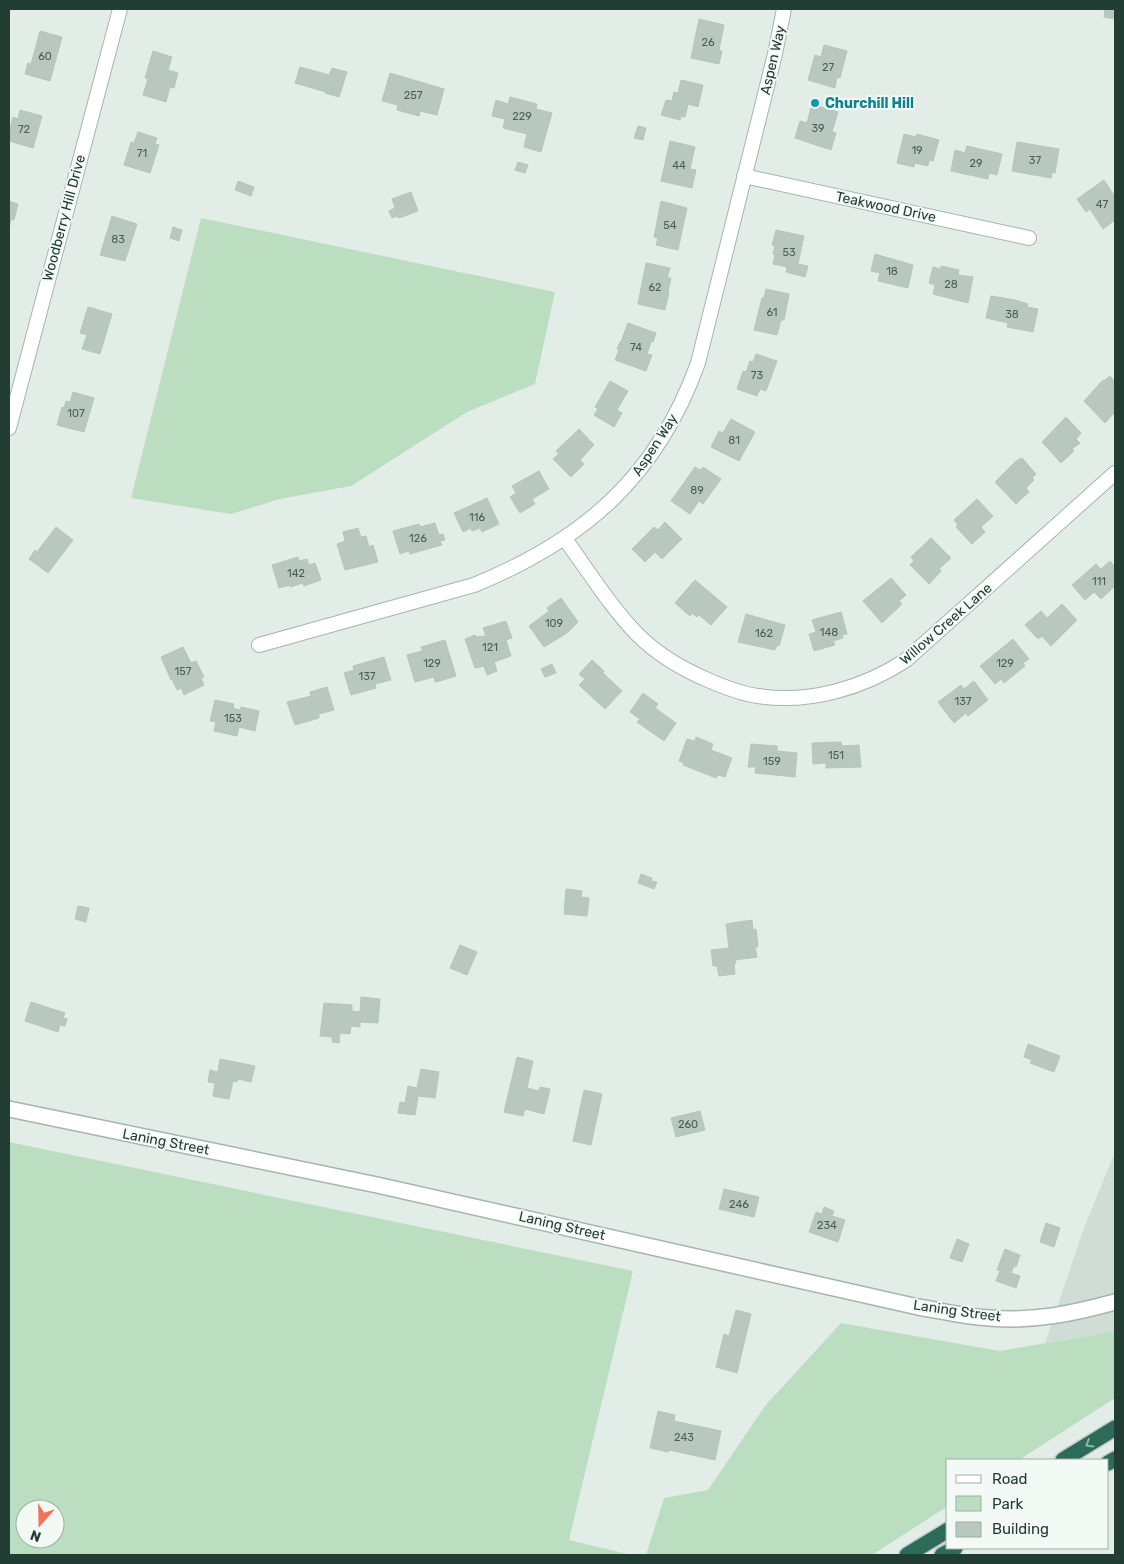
<svg xmlns="http://www.w3.org/2000/svg" width="1124" height="1564" font-family="Rubik,sans-serif">
<style>
.built{fill:#d0ddd6}
.green{fill:#bbdec1;fill-rule:evenodd}
.building{fill:#b8c7c0;stroke:#b5c6bd}
.lines{fill:none;stroke-linecap:round;stroke-linejoin:round}
.minor-casing{stroke:#a5b5ae;stroke-width:16}
.tertiary-casing{stroke:#a5b5ae;stroke-width:18}
.motorway-casing{stroke:#c1c9c6;stroke-width:18}
.minor{stroke:#fff;stroke-width:14}
.tertiary{stroke:#fff;stroke-width:15}
.motorway{stroke:#2d6b59;stroke-width:15}
.oneway{stroke:#90b2a7}
.culture-dot{fill:#0f9aa8;stroke:#f3f9f5;stroke-width:2}
.labels{text-anchor:middle;dominant-baseline:central;stroke-width:4;stroke-linejoin:round;paint-order:stroke}
.number-label{font-size:11px;fill:#486057}
.street-label{font-size:14px;fill:#223e34;stroke:#f3f9f5}
.culture-label{font-size:14px;font-weight:bold;fill:#0d838f;stroke:#f3f9f5;text-anchor:start}
</style>
<rect width="100%" height="100%" fill="#e2ede7"/>
<path class="built" d="M1115,1152V1331L1045,1343L1084,1228Z"/>
<path class="green" d="M201,218L555,292L535,384L467,412L351,486L280,499L231,514L131,498Z
M9,1142L633,1271L569,1540L631,1555H9ZM25,1509H55V1539H25Z
M841,1323L1000,1351L1115,1331V1398L1019,1460H948V1506L872,1555H646L664,1498L708,1490L765,1406Z"/>
<path class="building" d="M1105,9H1115V19L1104,17Z
M699,19L724,25L719,50L722,51L719,64L691,58Z
M40,31L62,37L50,81L25,74L28,63L31,64Z
M824,45L847,51L840,78L837,77L835,88L808,80L815,55L821,57Z
M153,51L172,57L168,70L178,73L174,88L170,87L166,102L143,95L148,79L145,78Z
M300,67L329,75L332,68L347,72L339,97L325,93L326,92L295,83Z
M390,73L444,89L437,115L420,111L419,116L397,110L398,105L382,101Z
M681,80L703,85L698,107L688,104L685,117L681,116L680,120L661,115L666,100L672,101L674,92L678,93Z
M510,97L537,104L536,109L552,113L541,152L524,147L527,134L503,128L505,119L492,116L496,100L508,104Z
M815,105L838,112L832,132L836,133L831,150L795,138L800,121L807,123L811,108H814Z
M20,110L42,116L33,148L9,141V133L13,117L18,119Z
M638,126L646,128L643,140L634,138Z
M138,132L157,138L155,144L159,145L150,173L124,165L131,142L134,143Z
M904,134L916,137L917,134L939,140L933,161L929,160L928,166L915,163L914,167L897,163Z
M670,141L695,147L690,169L696,170L692,188L661,181Z
M1017,142L1059,149L1055,173L1052,172L1051,178L1012,171Z
M967,146L1002,154L997,175L989,173L988,179L951,171L955,150L965,153Z
M518,162L528,165L525,173L515,170Z
M1104,180L1115,197V220L1103,229L1090,209L1086,212L1077,199Z
M238,181L254,187L251,196L235,190Z
M411,192L418,211L399,218L398,216L392,218L389,211L395,208L392,199Z
M9,201L18,204L14,220L11,219L9,228Z
M661,201L687,208L678,250L656,245L658,238L654,237Z
M112,216L137,224L125,261L100,255Z
M173,227L182,230L179,241L170,238Z
M776,230L804,236L798,264L808,266L805,277L786,272L787,267L773,264L775,255L773,254L775,246L772,245Z
M875,254L913,265L908,288L878,281L880,273L871,271Z
M646,263L670,268L667,278H671L668,292H669L665,310L638,304Z
M941,266L959,270L958,275L973,277L968,303L933,294L935,285L929,283L933,267L941,269Z
M766,289L789,294L784,320H781L777,335L754,330L762,298H764Z
M991,296L1015,300L1028,304L1027,307L1038,309L1033,332L1007,327L1008,323L986,318Z
M88,307L112,314L100,354L82,349L87,335L80,333Z
M628,323L656,333L653,342H651L647,354L652,355L646,371L615,360L619,350L617,349L620,342H621Z
M756,354L777,361L766,391L760,389L757,396L737,389L743,371L746,372L750,361L753,362Z
M1110,376L1115,382V412L1105,423L1084,401L1103,380L1104,381Z
M610,381L628,391L617,410L622,413L614,427L594,415L598,409L595,407Z
M73,392L94,398L84,432L57,425L62,407L64,408L66,401L70,402Z
M1066,417L1081,433L1076,439L1080,443L1072,449L1074,451L1061,463L1042,442Z
M731,419L755,432L739,461L711,447L719,431L723,433Z
M579,429L594,445L580,460L584,464L571,477L553,459L559,454L556,451Z
M1022,458L1036,474L1032,478L1034,480L1026,488L1029,492L1016,504L995,482L1016,461Z
M695,467L700,470L703,467L721,479L703,504L699,501L690,514L671,501Z
M539,471L549,489L532,499L535,504L520,513L510,497L516,493L512,486Z
M487,498L499,524L482,532L480,528L472,531L471,528L463,532L454,513Z
M977,499L993,516L981,527L985,532L972,544L956,527L958,525L954,520Z
M665,522L682,539L662,559L655,552L645,562L632,549L654,527L658,530Z
M435,523L439,535L443,534L445,540L440,541L442,545L410,554L409,551L400,554L393,531L419,524L420,527Z
M56,527L73,540L48,573L29,559L35,550L37,552Z
M358,528L361,537L366,536L369,547L373,545L378,562L345,570L337,544L345,541L343,532Z
M931,538L951,558L939,569L941,571L929,584L910,565L914,561L911,557Z
M298,557L299,561L307,559L309,565L315,563L321,580L304,586L303,583L290,587V585L279,588L272,565Z
M1110,561L1115,567V586L1101,599L1094,592L1085,600L1072,585L1096,564L1101,569Z
M891,578L906,595L899,601L902,604L882,623L863,601Z
M695,580L727,607L711,625L699,615L697,617L692,613L690,616L675,603Z
M561,598L578,622L567,633L544,647L529,626L549,611L547,608Z
M1062,604L1077,620L1051,646L1042,636L1038,639L1025,625L1041,611L1047,618Z
M841,612L847,634L842,635L843,638L833,641L835,645L814,651L809,634L816,632L812,620Z
M746,614L785,625L779,646L777,645L775,650L738,642Z
M506,621L512,638L506,640L511,656L494,662L497,671L487,675L484,666L475,668L465,639L475,635L476,637L486,636L483,628Z
M1013,639L1029,659L1023,663L1025,666L1004,683L1001,679L995,684L980,666Z
M445,640L456,676L440,681L435,682L434,677L415,682L407,655L422,651L421,647Z
M183,647L191,663L196,661L204,677L201,678L204,685L184,695L181,688L177,690L172,679L171,680L161,657Z
M384,657L391,680L375,684L376,688L351,695L344,673L354,670L353,666Z
M592,660L604,671L603,673L622,691L605,709L579,685L585,679L579,674Z
M552,664L556,673L545,677L541,669Z
M974,681L988,700L968,716L966,713L954,723L938,702L961,685L964,689Z
M327,687L334,710L319,714V718L295,725L287,702L311,696L310,692Z
M643,693L658,704L655,708L676,723L664,741L637,722L640,719L630,712Z
M215,700L234,704L233,708L240,710L241,707L259,711L255,731L239,727L237,736L214,731L216,722L210,721Z
M696,737L713,744L711,750L732,758L725,777L718,775L716,778L683,765L684,763L679,761L687,739L695,741Z
M841,742L842,746L859,745L861,767L826,768V763L813,764L812,743Z
M751,744L777,746V751L797,753L795,777L755,773L756,767H748Z
M641,874L652,878L651,881L657,882L654,889L638,883Z
M566,889L582,891L581,897L589,898L587,916L564,914Z
M78,906L89,908L86,922L75,919Z
M752,920L753,930L756,929L758,947H755L757,957L735,960L736,963H734L735,974L719,976L717,966H713L711,950L729,948L726,924Z
M460,945L477,952L467,975L450,968Z
M361,997L380,999L378,1023L360,1022V1027L351,1026L350,1034L340,1033L339,1043L332,1042V1037L320,1036L324,1003L352,1005V1011L360,1012Z
M31,1002L65,1013L63,1018L67,1019L65,1026L60,1025L58,1032L25,1021Z
M1028,1044L1060,1056L1054,1072L1030,1063L1032,1060L1024,1057Z
M517,1057L533,1061L527,1088L539,1091L540,1087L550,1089L544,1114L525,1109L523,1116L504,1112Z
M220,1059L255,1066L251,1082L238,1079L237,1082L233,1081L229,1099L213,1096L215,1083L208,1082L210,1070L218,1072Z
M421,1069L439,1072L435,1098L418,1096L415,1115L398,1113L400,1102L405,1103L408,1086L417,1088Z
M584,1090L602,1094L591,1145L573,1141Z
M700,1111L705,1130L676,1137L671,1118Z
M724,1189L759,1197L754,1217L719,1209Z
M824,1207L834,1211L832,1216L845,1220L838,1242L809,1232L816,1212L822,1214Z
M1046,1223L1060,1228L1054,1247L1040,1242Z
M957,1239L969,1244L962,1262L950,1258Z
M1005,1249L1020,1255L1016,1267L1014,1266L1011,1273L1020,1276L1016,1288L996,1281L1000,1271L997,1270Z
M736,1310L751,1314L737,1373L716,1367L724,1334L729,1336Z
M658,1411L675,1415L674,1421L721,1431L715,1460L669,1450L668,1452L650,1448Z"/>
<g class="lines">
<defs>
<path id="minor" d="M744,176L1029,238
M9,428L120,9
M565,539C587,569 612,609 638,635C658,655 682,669 708,680C724,687 741,694 758,696C809,704 864,688 906,660L1115,473
M259,645L474,585C584,540 657,477 698,363L775,54L784,9"/>
<path id="tertiary" d="M9,1109L377,1185L918,1307C942,1311 966,1317 990,1318C1033,1322 1075,1313 1115,1302"/>
<path id="motorway" d="M1063,1460L1115,1428
M1108,1463L1115,1459
M907,1555L948,1530
M942,1555L955,1548"/>
</defs>
<use href="#minor" class="minor-casing"/>
<use href="#tertiary" class="tertiary-casing"/>
<use href="#motorway" class="motorway-casing"/>
<use href="#minor" class="minor"/>
<use href="#tertiary" class="tertiary"/>
<use href="#motorway" class="motorway"/>
</g>
<defs><path id="oneway-chevron" d="M-2-3.5L2.5 0L-2 3.5" fill="none" stroke-width="1.6" stroke-linecap="round" stroke-linejoin="round" transform="scale(1.25)"/></defs>
<use class="oneway" href="#oneway-chevron" transform="translate(1089 1444) rotate(149)"/>
<circle class="culture-dot" cx="815" cy="103" r="5"/>
<g class="labels">
<g class="number-label">
<text x="708" y="42">26</text>
<text x="45" y="56">60</text>
<text x="828" y="67">27</text>
<text x="413" y="95">257</text>
<text x="522" y="116">229</text>
<text x="818" y="128">39</text>
<text x="24" y="129">72</text>
<text x="917" y="150">19</text>
<text x="142" y="153">71</text>
<text x="1035" y="160">37</text>
<text x="976" y="163">29</text>
<text x="679" y="165">44</text>
<text x="1102" y="204">47</text>
<text x="670" y="225">54</text>
<text x="118" y="239">83</text>
<text x="789" y="252">53</text>
<text x="892" y="271">18</text>
<text x="951" y="284">28</text>
<text x="655" y="287">62</text>
<text x="772" y="312">61</text>
<text x="1012" y="314">38</text>
<text x="636" y="347">74</text>
<text x="757" y="375">73</text>
<text x="76" y="413">107</text>
<text x="734" y="440">81</text>
<text x="697" y="490">89</text>
<text x="477" y="517">116</text>
<text x="418" y="538">126</text>
<text x="296" y="573">142</text>
<text x="1099" y="581">111</text>
<text x="554" y="623">109</text>
<text x="829" y="632">148</text>
<text x="764" y="633">162</text>
<text x="490" y="647">121</text>
<text x="432" y="663">129</text>
<text x="1005" y="663">129</text>
<text x="183" y="671">157</text>
<text x="367" y="676">137</text>
<text x="963" y="701">137</text>
<text x="233" y="718">153</text>
<text x="836" y="755">151</text>
<text x="772" y="761">159</text>
<text x="688" y="1124">260</text>
<text x="739" y="1204">246</text>
<text x="827" y="1225">234</text>
<text x="684" y="1437">243</text>
</g>
<g class="street-label">
<text transform="translate(773 60) rotate(-77)">Aspen Way</text>
<text transform="translate(886 207) rotate(12)">Teakwood Drive</text>
<text transform="translate(64 218) rotate(-75)">Woodberry Hill Drive</text>
<text transform="translate(655 445) rotate(-57)">Aspen Way</text>
<text transform="translate(946 624) rotate(-41)">Willow Creek Lane</text>
<text transform="translate(166 1142) rotate(11)">Laning Street</text>
<text transform="translate(562 1226) rotate(13)">Laning Street</text>
<text transform="translate(957 1311) rotate(8)">Laning Street</text>
</g>
<g class="culture-label">
<text x="825" y="103">Churchill Hill</text>
</g>
</g>
<rect width="1124" height="1564" fill="none" stroke="#223e34" stroke-width="20"/>
<rect x="946" y="1459" width="162" height="90" fill="#f3f9f5" stroke="#9faea8"/>
<rect x="956" y="1475" width="25" height="8" fill="#ffffff" stroke="#9faea8"/>
<text x="992" y="1484" font-size="15" fill="#223e34">Road</text>
<rect x="956" y="1496" width="25" height="15" fill="#bbdec1" stroke="#9faea8"/>
<text x="992" y="1509" font-size="15" fill="#223e34">Park</text>
<rect x="956" y="1522" width="25" height="15" fill="#b8c7c0" stroke="#9faea8"/>
<text x="992" y="1534" font-size="15" fill="#223e34">Building</text>
<g transform="translate(40 1524) rotate(200)"><circle r="24" fill="#f3f9f5" stroke="#9faea8"/>
<path d="M0-4L9 19L0 12L-9 19Z" fill="#f3725a"/>
<text y="-8" font-size="14" font-weight="bold" text-anchor="middle" fill="#223e34">N</text>
</g>
</svg>
